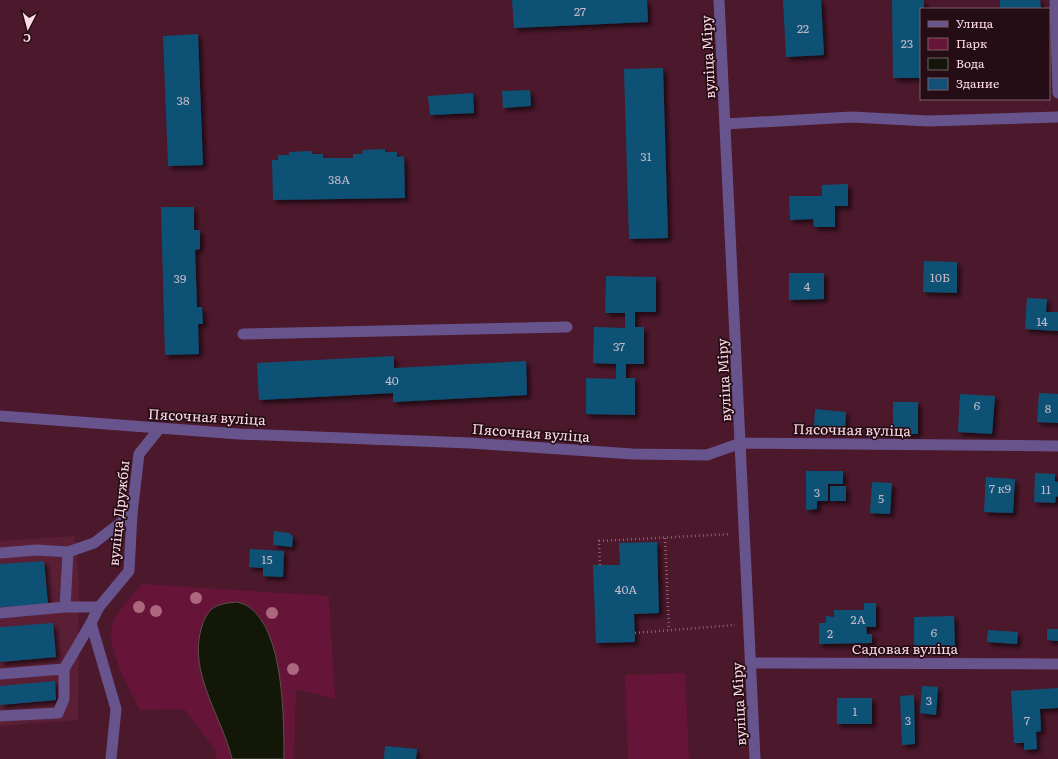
<svg xmlns="http://www.w3.org/2000/svg" width="1058" height="759" font-family="Literata,serif">
<style>
.built{fill:#5a1e35}
.green{fill:#661538}
.water{fill:#131708;stroke:#59524a}
.building{fill:#115175;filter:url(#shadow)}
.lines{fill:none;stroke-linecap:round;stroke-linejoin:round}
.path{stroke:#906273;stroke-width:2.5;stroke-dasharray:1 3;stroke-linecap:butt}
.service{stroke:#68548d;stroke-width:11}
.minor{stroke:#68548d;stroke-width:11}
.tree{fill:#ac677e}
.labels{text-anchor:middle;dominant-baseline:central;stroke-width:3.5;stroke-linejoin:round;paint-order:stroke}
.number-label{font-size:12px;fill:#c2b8c8}
.street-label{font-size:14px;fill:#fddae4;stroke:#240d15}
</style>
<defs>
<filter id="shadow"><feDropShadow dx="3.5" dy="3.5" stdDeviation="2" flood-color="#0009"/></filter>
</defs>
<rect width="100%" height="100%" fill="#4c182c"/>
<path class="built" d="M75,536L79,582L78,720L0,726V541Z"/>
<path class="green" d="M142,584L329,596L335,699L296,689L294,759H216V751L184,709L140,710C129,687 101,642 115,618C122,606 133,595 142,584Z
M685,673L689,759H628L625,675Z"/>
<path class="water" d="M237,602C241,603 245,604 249,607C284,631 284,719 284,759H232C222,716 187,672 202,626C204,619 208,612 213,608C221,603 229,603 237,602Z"/>
<path class="building" d="M512,0H647L648,22L514,28Z
M783,0H821L824,55L786,57Z
M892,0H924V9H921V78H893Z
M1000,0H1040L1041,9H1000Z
M198,34L203,165L168,166L163,36Z
M663,68L668,238L629,239L624,69Z
M530,90L531,106L503,108L502,91Z
M473,93L474,113L430,115L428,96Z
M385,149V152H397V157L404,156L405,198L273,200L272,160H278V155H289V152L312,151V154H323V158H353V154H362L363,150Z
M848,184V206H835V227H814L813,219L790,220L789,196H822V185Z
M161,207H194V230H200V249L195,250L197,307H202L203,324H198L199,354L165,355Z
M924,261L957,262V293L923,292Z
M789,273H824V299L789,300Z
M606,276L656,277V312H635V327H644V364H626V378H635V415L586,414V378L616,379V364L593,363L594,327L625,328V313H605Z
M1027,298L1047,299L1046,312H1058V331L1025,329Z
M394,356V368L526,361L527,395L393,402V393L259,400L257,363Z
M1039,393L1058,394V423L1037,422Z
M960,394L995,396L992,434L958,432Z
M893,402H918V434H893Z
M815,409L846,412L845,429L814,426Z
M806,471H843V484H828V501H817V509L806,510Z
M1035,473L1055,474V481L1058,482V497L1056,496L1055,503L1034,502Z
M986,477L1015,479L1013,513L984,512Z
M872,482L892,483L890,514L870,513Z
M830,486H846V501H830Z
M274,531L289,533L293,536L292,547L273,545Z
M657,542L659,613L634,614L635,642L596,643L593,565H620L619,543Z
M250,549L284,551L283,577L263,576V568L249,567Z
M44,561L48,604L0,607V564Z
M864,603H876V627H866L867,634H872V643L819,644V623H826V616L834,617V610H864Z
M954,616L955,646L914,647V617Z
M53,623L56,657L0,662V627Z
M1047,629H1058V641L1047,640Z
M988,630L1018,632L1017,644L987,642Z
M55,681L56,700L0,705V686Z
M922,686L938,687L936,715L920,713Z
M1058,688V708L1040,709L1041,731L1036,732L1037,749L1024,750V743H1014L1011,691Z
M914,695L915,744L902,745L900,696Z
M837,698H872V724H837Z
M385,746L417,749L416,759H384Z"/>
<g class="lines">
<path class="path" d="M665,538L669,630
M600,565L599,541L731,534
M635,633L735,625"/>
<path class="service" d="M1055,0L1058,93
M243,334L567,327
M0,553L37,550L68,552L94,543L132,514
M65,607L68,552
M0,613L65,607H99
M0,674L64,669
M0,716L58,713L64,699V669L91,623"/>
<path class="minor" d="M719,0L755,759
M725,124L852,117L928,121L1058,117
M0,416L239,434L470,443L633,454L707,455L741,443L1058,446
M751,663L1058,664
M111,759L116,709L91,623L99,607L129,571L132,514L139,454L159,429"/>
</g>
<g class="tree">
<circle cx="196" cy="598" r="6"/>
<circle cx="139" cy="607" r="6"/>
<circle cx="156" cy="611" r="6"/>
<circle cx="272" cy="613" r="6"/>
<circle cx="293" cy="669" r="6"/>
</g>
<g class="labels">
<g class="number-label">
<text x="580" y="11">27</text>
<text x="803" y="28">22</text>
<text x="907" y="43">23</text>
<text x="183" y="100">38</text>
<text x="646" y="156">31</text>
<text x="339" y="179">38А</text>
<text x="940" y="277">10Б</text>
<text x="180" y="278">39</text>
<text x="807" y="286">4</text>
<text x="1042" y="321">14</text>
<text x="619" y="346">37</text>
<text x="392" y="380">40</text>
<text x="977" y="405">6</text>
<text x="1048" y="408">8</text>
<text x="1000" y="488">7 к9</text>
<text x="1046" y="489">11</text>
<text x="817" y="492">3</text>
<text x="881" y="498">5</text>
<text x="267" y="559">15</text>
<text x="626" y="589">40А</text>
<text x="858" y="619">2А</text>
<text x="934" y="632">6</text>
<text x="830" y="633">2</text>
<text x="929" y="700">3</text>
<text x="855" y="711">1</text>
<text x="908" y="720">3</text>
<text x="1027" y="720">7</text>
</g>
<g class="street-label">
<text transform="translate(707 57) rotate(-93)">вуліца Міру</text>
<text transform="translate(723 380) rotate(-93)">вуліца Міру</text>
<text transform="translate(207 416) rotate(3)">Пясочная вуліца</text>
<text transform="translate(852 429) rotate(1)">Пясочная вуліца</text>
<text transform="translate(531 432) rotate(4)">Пясочная вуліца</text>
<text transform="translate(118 513) rotate(-84)">вуліца Дружбы</text>
<text x="905" y="648">Садовая вуліца</text>
<text transform="translate(738 704) rotate(-93)">вуліца Міру</text>
</g>
</g>
<rect x="920" y="8" width="130" height="92" fill="#240d15" stroke="#7b5f68"/>
<rect x="928" y="21" width="20" height="6" fill="#68548d" stroke="#7b5f68"/>
<text x="956" y="28" font-size="12" fill="#fddae4">Улица</text>
<rect x="928" y="38" width="20" height="12" fill="#661538" stroke="#7b5f68"/>
<text x="956" y="48" font-size="12" fill="#fddae4">Парк</text>
<rect x="928" y="58" width="20" height="12" fill="#131708" stroke="#7b5f68"/>
<text x="956" y="68" font-size="12" fill="#fddae4">Вода</text>
<rect x="928" y="78" width="20" height="12" fill="#115175" stroke="#7b5f68"/>
<text x="956" y="88" font-size="12" fill="#fddae4">Здание</text>
<g transform="translate(28 28) rotate(186)" stroke="#240d15" stroke-width="3" paint-order="stroke">
<path d="M0-3L7 15L0 10L-7 15Z" fill="#fddae4"/>
<text y="-6" font-size="11" font-weight="bold" text-anchor="middle" fill="#fddae4">С</text>
</g>
</svg>
